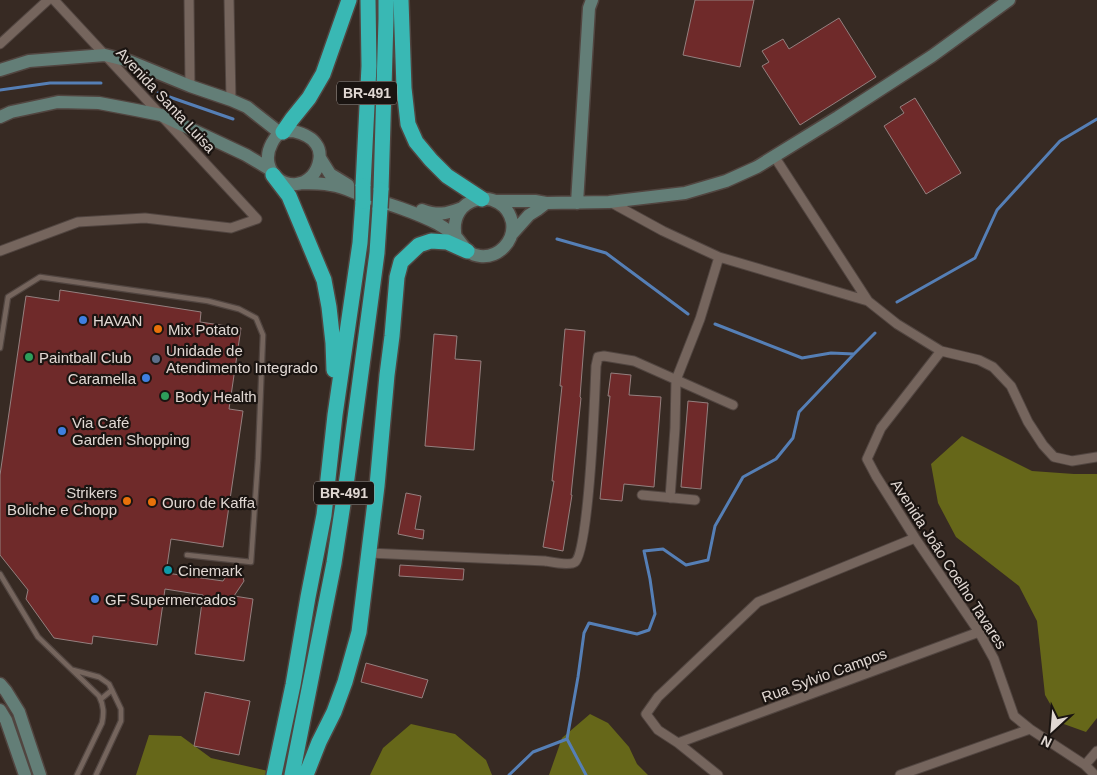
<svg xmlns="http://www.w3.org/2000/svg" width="1097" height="775" font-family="Arial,sans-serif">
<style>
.forest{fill:#666719}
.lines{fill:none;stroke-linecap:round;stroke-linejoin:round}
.stream{stroke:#557fb6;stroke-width:3}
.building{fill:#6f2a2a;stroke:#94807f}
.lane-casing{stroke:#514540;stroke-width:7}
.street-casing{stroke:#514540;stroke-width:11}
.secondary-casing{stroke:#514540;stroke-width:15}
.highway-casing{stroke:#514540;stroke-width:18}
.lane{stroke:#75655d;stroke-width:4.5}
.street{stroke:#75655d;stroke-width:9}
.secondary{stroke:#637e77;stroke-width:12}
.highway{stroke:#39b8b4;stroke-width:15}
.highway-bridge-casing{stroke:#514540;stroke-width:18;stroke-linecap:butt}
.highway-bridge{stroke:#39b8b4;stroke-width:15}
.shop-dot{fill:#3f7fe0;stroke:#1a1411;stroke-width:2}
.food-dot{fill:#e8710a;stroke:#1a1411;stroke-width:2}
.leisure-dot{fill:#2e9e5b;stroke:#1a1411;stroke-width:2}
.service-dot{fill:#5c6f8a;stroke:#1a1411;stroke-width:2}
.culture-dot{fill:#0f9aa8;stroke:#1a1411;stroke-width:2}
.labels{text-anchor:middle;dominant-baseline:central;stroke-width:4.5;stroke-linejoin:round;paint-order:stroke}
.shield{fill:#1a1411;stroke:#a59d99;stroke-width:1}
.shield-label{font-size:14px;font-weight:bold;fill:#e1d8d3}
.street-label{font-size:15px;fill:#e1d8d3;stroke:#1a1411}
.poi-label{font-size:15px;fill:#e1d8d3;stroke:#1a1411;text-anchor:start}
</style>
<rect width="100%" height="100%" fill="#372a23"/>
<path class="forest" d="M962,436L1032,471L1074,474H1097V718L1086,732L1061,723L1045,695L1037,621L1019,586L956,537L938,503L931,464Z
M590,714L608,723L629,747L637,764L648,775H549L562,738Z
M411,724L455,734L486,760L492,775H370L383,748Z
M149,735L181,736L211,758L268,771L266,775H136Z"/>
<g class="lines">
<path class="stream" d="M0,90L50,83H101
M158,93L233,119
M557,239L606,253L688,314
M897,302L975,258L997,210L1060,141L1097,119
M715,324L802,358L831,353L854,354L875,333
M567,739L586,775
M509,775L533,752L567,739L578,677L584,633L589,623L637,634L649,630L655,614L650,579L644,551L663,549L686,565L708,560L715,526L743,477L776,459L793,438L799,412L854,354"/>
</g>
<path class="building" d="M695,0H754L740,67L683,55Z
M839,18L876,77L800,125L762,66L769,62L762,51L783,39L789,49Z
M915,98L961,173L926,194L884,126L904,113L900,107Z
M60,290L201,312L200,322L241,328L229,409L243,411L223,547L171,539L166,573L223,581L229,572L236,570L242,574L244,581L234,596L253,599L244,661L195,654L203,595L165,589L157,645L93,636L92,644L54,638L26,599L28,590L0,555V475L26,296L59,301Z
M565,329L585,331L580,397L581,398L571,495H572L563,551L543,547L554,481H552L562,386H560Z
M434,334L457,336L455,359L481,361L474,450L425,446Z
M611,373L631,375L629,395L661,397L654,487L624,484L622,501L600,499L610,396H608Z
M688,401L708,403L701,489L681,487Z
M406,493L421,496L415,529L424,530L423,539L398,534Z
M400,565L464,569L463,580L399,576Z
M366,663L428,680L422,698L361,682Z
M205,692L250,701L239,755L194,746Z"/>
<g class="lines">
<defs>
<path id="lane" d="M0,348L8,297L40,277L208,301L239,309L256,318L263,335L258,459L251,562L187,555
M0,574L38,637L99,696C104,706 104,713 102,723L77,775
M73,670L99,677L109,684L121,709V721L96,775
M101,699L112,690"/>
<path id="street" d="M189,0L190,86
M229,0L231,100
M0,44L48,0
M774,156L868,301L897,324L941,351L979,360L993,367L1011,386L1028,422L1043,445L1054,457L1072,461L1097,457
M610,202L663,231L719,257L868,301
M0,251L78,222L145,218L231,228L257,219L54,0
M941,351L881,428L867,459L876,476L915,538L979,632L994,659L1014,716L1030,729L1085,765L1095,775
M642,495L695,500
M670,498L675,428L676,380L700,319L719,257
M369,553L545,561C551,562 570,566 575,562C589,554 595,391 596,366L598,357L604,356L634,361L733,405
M678,743L979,632
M1085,765L1097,751
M718,775L678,743L658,730L646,714L658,697L758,602L915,538
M900,775L1030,729"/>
<path id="secondary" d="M0,70L29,61L105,55L129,61L190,86L231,100L247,107L280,133
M0,117L11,112L58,102L99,103L136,110L161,115L246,155L271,170
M293,131C301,133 311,136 316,144C323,153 319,168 312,176C291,198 256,172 272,143C274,139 278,134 282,133C285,131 290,131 293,131Z
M320,158L330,174L348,185
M300,183C310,183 321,183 331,185C342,186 353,192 363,196C389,204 415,212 438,224C445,228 452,233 457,238C464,246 468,255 480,256C499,258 515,241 512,222C504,185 446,194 456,238
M495,201H535L546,203L609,202L685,193L726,181L757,167L838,117L932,56L1009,0
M577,203L589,8L592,0
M422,210C438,216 446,214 462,208
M512,234L529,215L537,210L546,203
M0,684L6,691L19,712L40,775
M0,710L6,720L25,775"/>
<path id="highway" d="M401,0L404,88L408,124L416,142L431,160L447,176L482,199
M283,132L292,119L309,98L323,74L349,0
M273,175L289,196L324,280L329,307L333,343L334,370
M363,186L369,66L368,0
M381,190L386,19V0
M274,775L293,685L308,597L324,515L335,415L360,243L363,201
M292,775L334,563L347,478L377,253L380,208
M306,775L319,742L334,712L345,682L359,632L377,486L387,375L392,336L397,277L401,262L419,245L431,241L447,242L467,251"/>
</defs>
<use href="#lane" class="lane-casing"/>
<use href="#street" class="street-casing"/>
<use href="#secondary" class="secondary-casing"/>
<use href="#highway" class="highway-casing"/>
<use href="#lane" class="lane"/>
<use href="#street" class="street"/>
<use href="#secondary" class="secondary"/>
<use href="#highway" class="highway"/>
<defs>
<path id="highway-bridge" d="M363,201V186
M380,208L381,190"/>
</defs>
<use href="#highway-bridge" class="highway-bridge-casing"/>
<use href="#highway-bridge" class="highway-bridge"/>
</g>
<g class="shop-dot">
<circle cx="83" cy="320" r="5"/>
<circle cx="146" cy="378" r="5"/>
<circle cx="62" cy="431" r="5"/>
<circle cx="95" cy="599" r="5"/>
</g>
<g class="food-dot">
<circle cx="158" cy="329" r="5"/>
<circle cx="127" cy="501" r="5"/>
<circle cx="152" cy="502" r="5"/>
</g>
<g class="leisure-dot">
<circle cx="29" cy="357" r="5"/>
<circle cx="165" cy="396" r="5"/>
</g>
<circle class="service-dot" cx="156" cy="359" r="5"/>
<circle class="culture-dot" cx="168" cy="570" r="5"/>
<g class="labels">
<g class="shield">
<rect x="337" y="81.5" width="60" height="23" rx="4"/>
<rect x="314" y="481.5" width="60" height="23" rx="4"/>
</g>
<g class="shield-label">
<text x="367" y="93">BR-491</text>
<text x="344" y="493">BR-491</text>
</g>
<g class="street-label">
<text transform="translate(166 100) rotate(47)">Avenida Santa Luisa</text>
<text transform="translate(949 564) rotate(57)">Avenida João Coelho Tavares</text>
<text transform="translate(824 675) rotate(-20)">Rua Sylvio Campos</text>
</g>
<g class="poi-label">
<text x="93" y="320">HAVAN</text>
<text x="168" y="329">Mix Potato</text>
<text x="166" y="350">Unidade de<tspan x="166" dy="17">Atendimento Integrado</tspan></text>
<text x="39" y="357">Paintball Club</text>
<text x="136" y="378" text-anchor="end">Caramella</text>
<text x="175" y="396">Body Health</text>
<text x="72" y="422">Via Café<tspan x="72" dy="17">Garden Shopping</tspan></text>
<text x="117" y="492" text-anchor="end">Strikers<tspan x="117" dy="17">Boliche e Chopp</tspan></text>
<text x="162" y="502">Ouro de Kaffa</text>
<text x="178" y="570">Cinemark</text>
<text x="105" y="599">GF Supermercados</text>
</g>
</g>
<g transform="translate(1052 730) rotate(206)" stroke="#1a1411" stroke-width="4" paint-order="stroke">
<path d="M0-4L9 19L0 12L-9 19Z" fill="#e1d8d3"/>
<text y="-8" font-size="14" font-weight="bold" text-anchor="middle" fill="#e1d8d3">N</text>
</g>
</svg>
